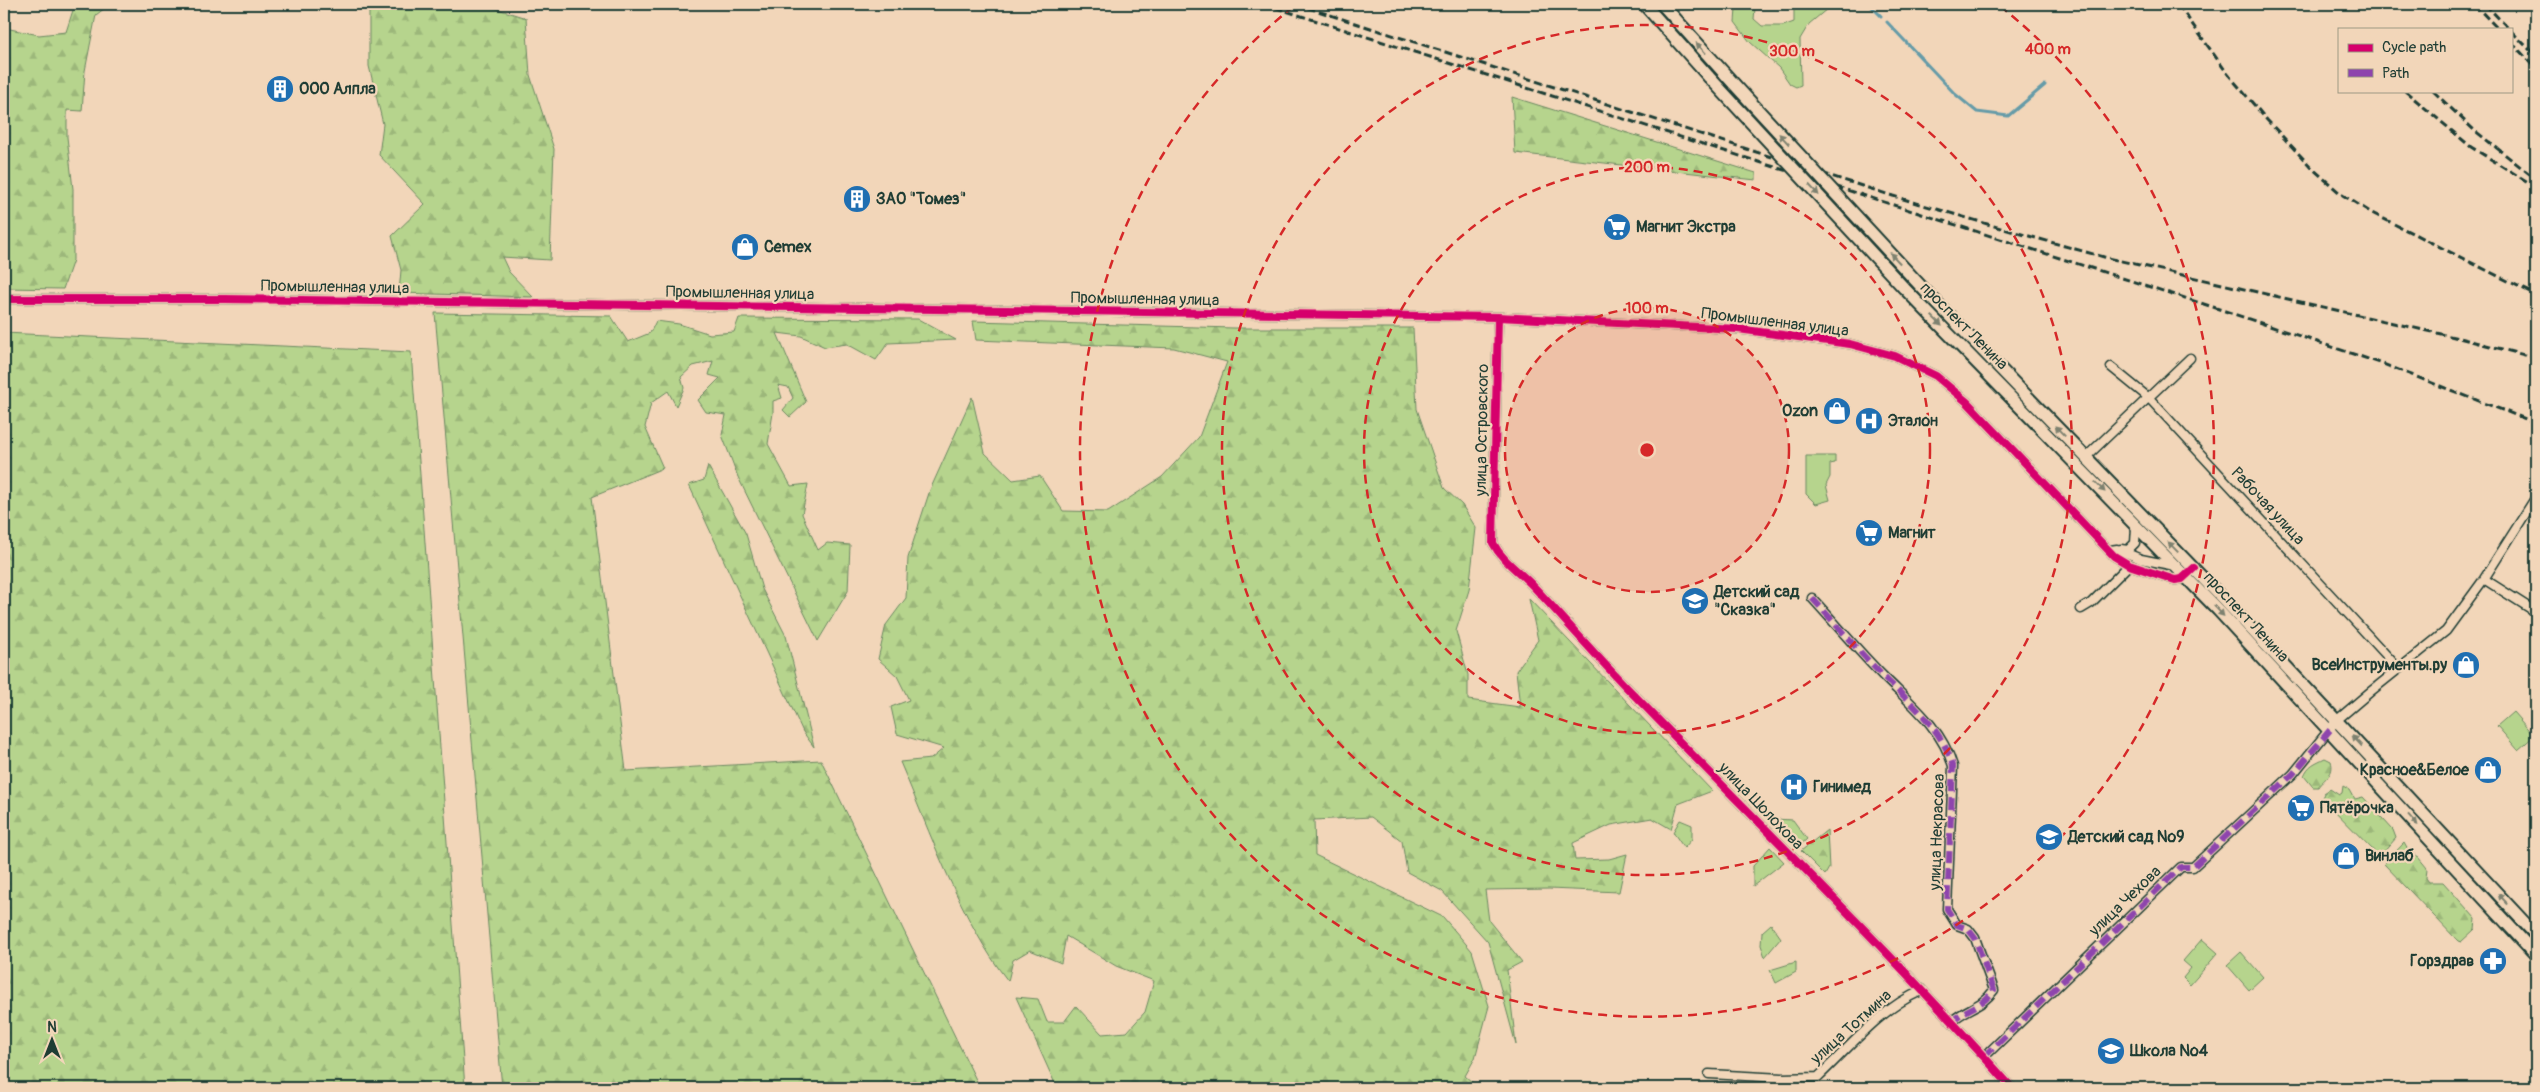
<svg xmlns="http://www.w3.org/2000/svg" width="2540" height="1092" font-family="Pangolin,sans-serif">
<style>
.green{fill:#b6d48d;stroke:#6a8860}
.forest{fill:url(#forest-firs);stroke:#6a8860}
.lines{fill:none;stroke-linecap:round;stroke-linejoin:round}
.stream{stroke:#659ba8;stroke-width:3}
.minor-casing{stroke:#1f3d34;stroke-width:11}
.secondary-casing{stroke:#1f3d34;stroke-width:15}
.minor{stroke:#f2d6b9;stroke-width:8}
.secondary{stroke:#f2d6b9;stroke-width:11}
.rail{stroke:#1f3d34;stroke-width:3;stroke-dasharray:8 4;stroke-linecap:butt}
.secondary-bridge-casing{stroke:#1f3d34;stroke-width:15;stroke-linecap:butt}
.secondary-bridge{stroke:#f2d6b9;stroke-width:11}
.quiet{stroke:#8e44ad;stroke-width:6;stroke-dasharray:12 6;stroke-linecap:butt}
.cycleway-casing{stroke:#f2d6b9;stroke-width:11}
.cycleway{stroke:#d6006c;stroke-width:8}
.oneway{fill:#7e8270}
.ring{fill:none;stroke:#d62828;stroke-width:2.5;stroke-dasharray:9 6}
.labels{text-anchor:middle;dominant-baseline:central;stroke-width:4.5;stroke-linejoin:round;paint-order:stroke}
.poi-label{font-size:16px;font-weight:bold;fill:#1f3d34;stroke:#f2d6b9;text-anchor:start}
.street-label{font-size:16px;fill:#1f3d34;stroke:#f2d6b9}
.centre{fill:#d62828;stroke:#f2d6b9;stroke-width:2.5}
.ring-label{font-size:15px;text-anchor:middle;font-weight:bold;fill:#d62828;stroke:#f2d6b9;stroke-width:4.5;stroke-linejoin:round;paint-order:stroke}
</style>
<defs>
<pattern id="forest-firs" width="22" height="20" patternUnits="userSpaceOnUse" patternTransform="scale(1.25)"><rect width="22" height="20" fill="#b6d48d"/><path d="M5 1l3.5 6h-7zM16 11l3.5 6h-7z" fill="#9cb77a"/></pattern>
</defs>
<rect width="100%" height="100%" fill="#f2d6b9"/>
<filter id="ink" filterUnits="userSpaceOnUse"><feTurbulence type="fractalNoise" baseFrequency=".02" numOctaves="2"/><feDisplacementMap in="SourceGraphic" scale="10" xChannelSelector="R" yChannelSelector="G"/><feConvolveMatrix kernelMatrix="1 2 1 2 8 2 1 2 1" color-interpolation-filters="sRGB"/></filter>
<g filter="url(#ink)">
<path class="green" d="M1744,4H1751L1755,8L1754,19L1762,26H1783L1794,22V9L1788,4H1833L1809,24L1800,39L1801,85L1796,87L1790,84L1779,68L1750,42L1735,22L1736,9Z
M1806,456H1835V463L1830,464V477L1826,485L1830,500L1816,504L1806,494Z
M2513,712L2534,736L2518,750L2497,726Z
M1774,819L1793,820L1807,839L1798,847L1772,823Z
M1680,820L1692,825V839L1684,848L1673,832Z
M1770,847L1784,862L1753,886V866Z
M1771,924L1781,938L1765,957L1761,945L1762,932Z
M2202,939L2218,953L2190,985L2183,978L2191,968L2183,961Z
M2241,952L2263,977L2249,990L2227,965Z
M1796,962V972L1776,983L1770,970Z"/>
<path class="forest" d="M75,4H110L96,15L85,71L82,111L67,110V137L73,189V260L63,289L4,288V167L8,166L4,151V30L10,29L39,35L66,32Z
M369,4H488V6L526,18L530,75L554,149L550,260L502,257L509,272L533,297L399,293L401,270L392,236L425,204L379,155L383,124L369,66Z
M1512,97L1756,173V180L1515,153Z
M435,313L611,316L628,342L650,333L656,321L679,324L710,334L734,332L739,318L918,319L956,340L888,343L876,360L847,344L825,347L801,336L777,333L806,402L790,417L783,410L793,398L788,387L778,385L782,398L773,401V413L768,444L791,486L808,484L802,514L818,550L827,543L850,545L848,591L818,641L738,477L722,435L726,415L706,412L698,400L720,378L709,375L713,361L693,366L681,377L684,388L676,406L668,391L651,403L645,427L663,468L592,497L626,771L821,760L980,1088H502Z
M973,321L1234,328H1413L1417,409L1444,488L1462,505L1476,528L1469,590L1456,631L1468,675V700L1520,707L1516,671L1538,640L1529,599L1712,791L1678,804L1671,829L1652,818L1611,825L1573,843L1575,860L1609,859L1627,854L1619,892L1549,889L1485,890L1489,921L1522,962L1507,970L1516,1045L1488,942L1442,891L1407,872L1402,841L1371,817L1314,820L1315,855L1443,917L1472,951L1489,1006L1475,1058L1465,1076L1479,1088H1057L1016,997L1038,999L1047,1022H1064L1076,1006L1102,1034L1127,1032L1145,1012L1154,981L1116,966L1066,936L1061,963L1030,950L1013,960L1008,981C961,921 930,832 900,762L931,759L944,748L897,734L891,707L909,700L897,676L878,659L886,625L906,598L908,558L930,490L972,397L985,453L1013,480L1040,476L1063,511L1108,512L1162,477L1199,437L1227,362L1174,348L976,340Z
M4,333L411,352L465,1088H4Z
M708,466L746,534L762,589L786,636L814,747L803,732L689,485L704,480Z
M2325,758L2331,761C2335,775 2325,777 2318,787H2313L2304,776C2308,765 2315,763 2325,758Z
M2343,786L2350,790L2355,799L2363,797L2393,830L2396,838L2382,854L2378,855L2322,798L2324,793L2330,789L2339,795L2342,793Z
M1827,830L1829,868L1825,875L1801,851Z
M2404,843L2409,852L2418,857L2427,868L2426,878L2429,882H2443L2476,919L2475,929L2461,942L2458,941L2384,864Z"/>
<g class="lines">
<path class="stream" d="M1869,4L1881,16
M1887,22L1955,94L1977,112L2008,116L2045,85"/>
<defs>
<path id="minor" d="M4,299H225L1498,317L1738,329L1850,344L1895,356L1936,376L1967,402L2114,556L2129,565L2175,580L2182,579L2187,574
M1498,317L1493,543C1502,561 1520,572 1534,587C1568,623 1601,662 1637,698C1762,827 1892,953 2012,1088
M2111,367L2149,398L2399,669
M2086,457L2190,358
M2121,549L2128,550L2135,543L2136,527
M2110,550L2117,549L2141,559L2175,566
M2484,579L2536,612
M1812,598C1836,624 1859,652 1884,677C1912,705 1941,727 1953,766L1947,909L1957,925L1968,929L1975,938L1994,990C1981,1008 1968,1007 1952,1021
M2081,609L2091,603L2129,565
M1984,1057L2181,867H2193L2293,774L2337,720L2370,692L2446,631L2484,579L2536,497
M1709,1074L1782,1078L1818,1077C1850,1047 1880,1009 1921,991"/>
<path id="secondary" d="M1644,4L1709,77
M1662,4L1734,84
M1903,287L2218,610L2536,955
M1928,294L2225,601L2536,935"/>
</defs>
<use href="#minor" class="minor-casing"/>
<use href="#secondary" class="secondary-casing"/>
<use href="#minor" class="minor"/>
<use href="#secondary" class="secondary"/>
<path class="rail" d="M1264,4L2213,307L2383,364L2536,423
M1296,4L1893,196L2011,231L2104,257L2463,339L2536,358
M2178,4L2227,73L2267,120L2312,168L2341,194L2372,213L2536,295
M2474,4L2498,29
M2485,4L2509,29
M2529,4L2536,11
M2511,31L2536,56
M2511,42L2536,68
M2405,91L2471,147L2536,187
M2433,91L2474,130L2536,179"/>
<defs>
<path id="secondary-bridge" d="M1709,77L1903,287
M1734,84L1928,294"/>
</defs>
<use href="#secondary-bridge" class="secondary-bridge-casing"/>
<use href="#secondary-bridge" class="secondary-bridge"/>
<path class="quiet" d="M1812,598C1836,624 1859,652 1884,677C1912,705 1941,727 1953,766L1947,909L1957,925L1968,929L1975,938L1994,990C1981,1008 1968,1007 1952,1021
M1984,1057L2181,867H2193L2293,774L2330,730"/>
<defs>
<path id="cycleway" d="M4,299H225L1498,317L1738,329L1850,344L1895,356L1936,376L1967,402L2114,556L2129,565L2175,580L2182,579L2194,568
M1498,317L1493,543C1502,561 1520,572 1534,587C1568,623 1601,662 1637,698C1762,827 1892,953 2012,1088"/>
</defs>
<use href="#cycleway" class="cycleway-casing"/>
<use href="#cycleway" class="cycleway"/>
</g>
<defs><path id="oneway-solid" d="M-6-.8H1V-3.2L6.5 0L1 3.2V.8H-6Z" transform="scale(1.25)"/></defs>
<g class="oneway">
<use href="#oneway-solid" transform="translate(1701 48) rotate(-132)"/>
<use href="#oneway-solid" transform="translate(1784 139) rotate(-133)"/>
<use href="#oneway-solid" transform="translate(1814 190) rotate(47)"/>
<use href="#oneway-solid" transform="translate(1895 258) rotate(-133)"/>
<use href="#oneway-solid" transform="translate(1937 321) rotate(45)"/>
<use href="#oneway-solid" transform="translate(2060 431) rotate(-134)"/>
<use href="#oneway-solid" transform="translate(2100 487) rotate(46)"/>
<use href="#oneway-solid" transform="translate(2173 547) rotate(-134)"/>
<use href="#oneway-solid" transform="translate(2219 611) rotate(47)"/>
<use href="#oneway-solid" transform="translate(2357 741) rotate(-133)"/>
<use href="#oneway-solid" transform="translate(2413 820) rotate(48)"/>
<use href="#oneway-solid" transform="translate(2503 899) rotate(-133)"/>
</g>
</g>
<circle cx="1647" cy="450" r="142" fill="#d62828" fill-opacity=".12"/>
<g class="ring">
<circle cx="1647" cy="450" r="142"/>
<circle cx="1647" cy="450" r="283"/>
<circle cx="1647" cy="450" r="425"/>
<path d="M2000 6A567 567 0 1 1 1294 6"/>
</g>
<defs>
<symbol id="building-disc" viewBox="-11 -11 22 22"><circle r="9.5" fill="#1f6fb2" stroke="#f2d6b9"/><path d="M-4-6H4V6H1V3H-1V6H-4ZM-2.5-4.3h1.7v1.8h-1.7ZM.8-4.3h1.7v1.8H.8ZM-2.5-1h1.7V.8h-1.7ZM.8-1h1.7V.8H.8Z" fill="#fff"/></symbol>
<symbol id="supermarket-disc" viewBox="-11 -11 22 22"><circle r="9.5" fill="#1f6fb2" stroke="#f2d6b9"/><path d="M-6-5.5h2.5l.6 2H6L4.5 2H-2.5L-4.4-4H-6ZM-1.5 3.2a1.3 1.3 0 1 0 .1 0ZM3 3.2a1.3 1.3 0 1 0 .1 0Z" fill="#fff"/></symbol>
<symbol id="shop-disc" viewBox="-11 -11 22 22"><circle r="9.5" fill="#1f6fb2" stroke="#f2d6b9"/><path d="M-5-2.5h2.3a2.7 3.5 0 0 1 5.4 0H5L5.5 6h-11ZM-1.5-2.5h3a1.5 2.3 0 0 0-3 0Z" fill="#fff"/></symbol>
<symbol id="hospital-disc" viewBox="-11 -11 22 22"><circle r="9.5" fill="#1f6fb2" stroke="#f2d6b9"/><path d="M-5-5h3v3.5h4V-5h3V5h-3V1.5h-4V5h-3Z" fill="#fff"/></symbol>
<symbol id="school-disc" viewBox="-11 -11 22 22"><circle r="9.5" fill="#1f6fb2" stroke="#f2d6b9"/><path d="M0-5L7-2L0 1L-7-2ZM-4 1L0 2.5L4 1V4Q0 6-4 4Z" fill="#fff"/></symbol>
<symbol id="pharmacy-disc" viewBox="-11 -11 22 22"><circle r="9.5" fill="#1f6fb2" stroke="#f2d6b9"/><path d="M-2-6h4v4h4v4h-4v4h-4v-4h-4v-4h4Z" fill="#fff"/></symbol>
</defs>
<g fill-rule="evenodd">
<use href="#building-disc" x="264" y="73" width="32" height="32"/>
<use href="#building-disc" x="841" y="183" width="32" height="32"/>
<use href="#supermarket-disc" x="1601" y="211" width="32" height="32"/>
<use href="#shop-disc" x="729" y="231" width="32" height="32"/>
<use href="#shop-disc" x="1821" y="395" width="32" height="32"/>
<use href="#hospital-disc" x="1853" y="405" width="32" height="32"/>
<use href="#supermarket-disc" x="1853" y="517" width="32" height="32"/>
<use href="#school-disc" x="1679" y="585" width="32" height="32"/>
<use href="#shop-disc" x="2450" y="649" width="32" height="32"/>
<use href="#shop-disc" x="2472" y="754" width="32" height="32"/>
<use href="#hospital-disc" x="1778" y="771" width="32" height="32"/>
<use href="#supermarket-disc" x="2285" y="792" width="32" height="32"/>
<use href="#school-disc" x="2033" y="821" width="32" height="32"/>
<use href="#shop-disc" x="2330" y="840" width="32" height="32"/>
<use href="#pharmacy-disc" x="2477" y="945" width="32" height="32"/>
<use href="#school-disc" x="2095" y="1035" width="32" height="32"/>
</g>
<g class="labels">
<g class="poi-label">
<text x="299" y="89">ООО Алпла</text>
<text x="876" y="199">ЗАО "Томез"</text>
<text x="1636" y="227">Магнит Экстра</text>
<text x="764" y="247">Cemex</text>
<text x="1818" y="411" text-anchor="end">Ozon</text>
<text x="1888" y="421">Эталон</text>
<text x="1888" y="533">Магнит</text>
<text x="1714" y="592">Детский сад<tspan x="1714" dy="18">"Сказка"</tspan></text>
<text x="2447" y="665" text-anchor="end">ВсеИнструменты.ру</text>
<text x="2469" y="770" text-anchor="end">Красное&amp;Белое</text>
<text x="1813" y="787">Гинимед</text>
<text x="2320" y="808">Пятёрочка</text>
<text x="2068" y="837">Детский сад №9</text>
<text x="2365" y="856">Винлаб</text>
<text x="2474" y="961" text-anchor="end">Горздрав</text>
<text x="2130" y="1051">Школа №4</text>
</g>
<g class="street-label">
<text transform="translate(335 287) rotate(1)">Промышленная улица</text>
<text transform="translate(740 293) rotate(1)">Промышленная улица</text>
<text transform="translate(1145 299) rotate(1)">Промышленная улица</text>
<text transform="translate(1775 322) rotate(7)">Промышленная улица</text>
<text transform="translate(1964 326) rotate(45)">проспект Ленина</text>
<text transform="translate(1482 430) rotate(-89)">улица Островского</text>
<text transform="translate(2268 506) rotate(47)">Рабочая улица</text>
<text transform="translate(2246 617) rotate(47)">проспект Ленина</text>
<text transform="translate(1761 806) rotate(46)">улица Шолохова</text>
<text transform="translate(1937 832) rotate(-88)">улица Некрасова</text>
<text transform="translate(2125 901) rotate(-44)">улица Чехова</text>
<text transform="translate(1851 1027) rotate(-42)">улица Тотмина</text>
</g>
</g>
<circle cx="1647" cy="450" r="8" class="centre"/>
<g class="ring-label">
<text x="2048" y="54">400 m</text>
<text x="1792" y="56">300 m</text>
<text x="1647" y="172">200 m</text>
<text x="1647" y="313">100 m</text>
</g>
<rect width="2540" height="1092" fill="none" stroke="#f2d6b9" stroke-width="20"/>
<rect x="10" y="10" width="2520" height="1072" fill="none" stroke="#1f3d34" stroke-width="2" filter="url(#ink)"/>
<rect x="2338" y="28" width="175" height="65" fill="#f2d6b9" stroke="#9e9984"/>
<rect x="2348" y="44" width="25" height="8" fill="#d6006c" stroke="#9e9984"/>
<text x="2382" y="52" font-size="15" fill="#1f3d34">Cycle path</text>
<rect x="2348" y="69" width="25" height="8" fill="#8e44ad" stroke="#9e9984"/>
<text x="2382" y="78" font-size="15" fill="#1f3d34">Path</text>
<g transform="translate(52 1040)" stroke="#f2d6b9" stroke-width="4" paint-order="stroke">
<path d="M0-4L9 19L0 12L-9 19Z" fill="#1f3d34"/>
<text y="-8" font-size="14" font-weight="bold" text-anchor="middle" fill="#1f3d34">N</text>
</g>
</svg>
